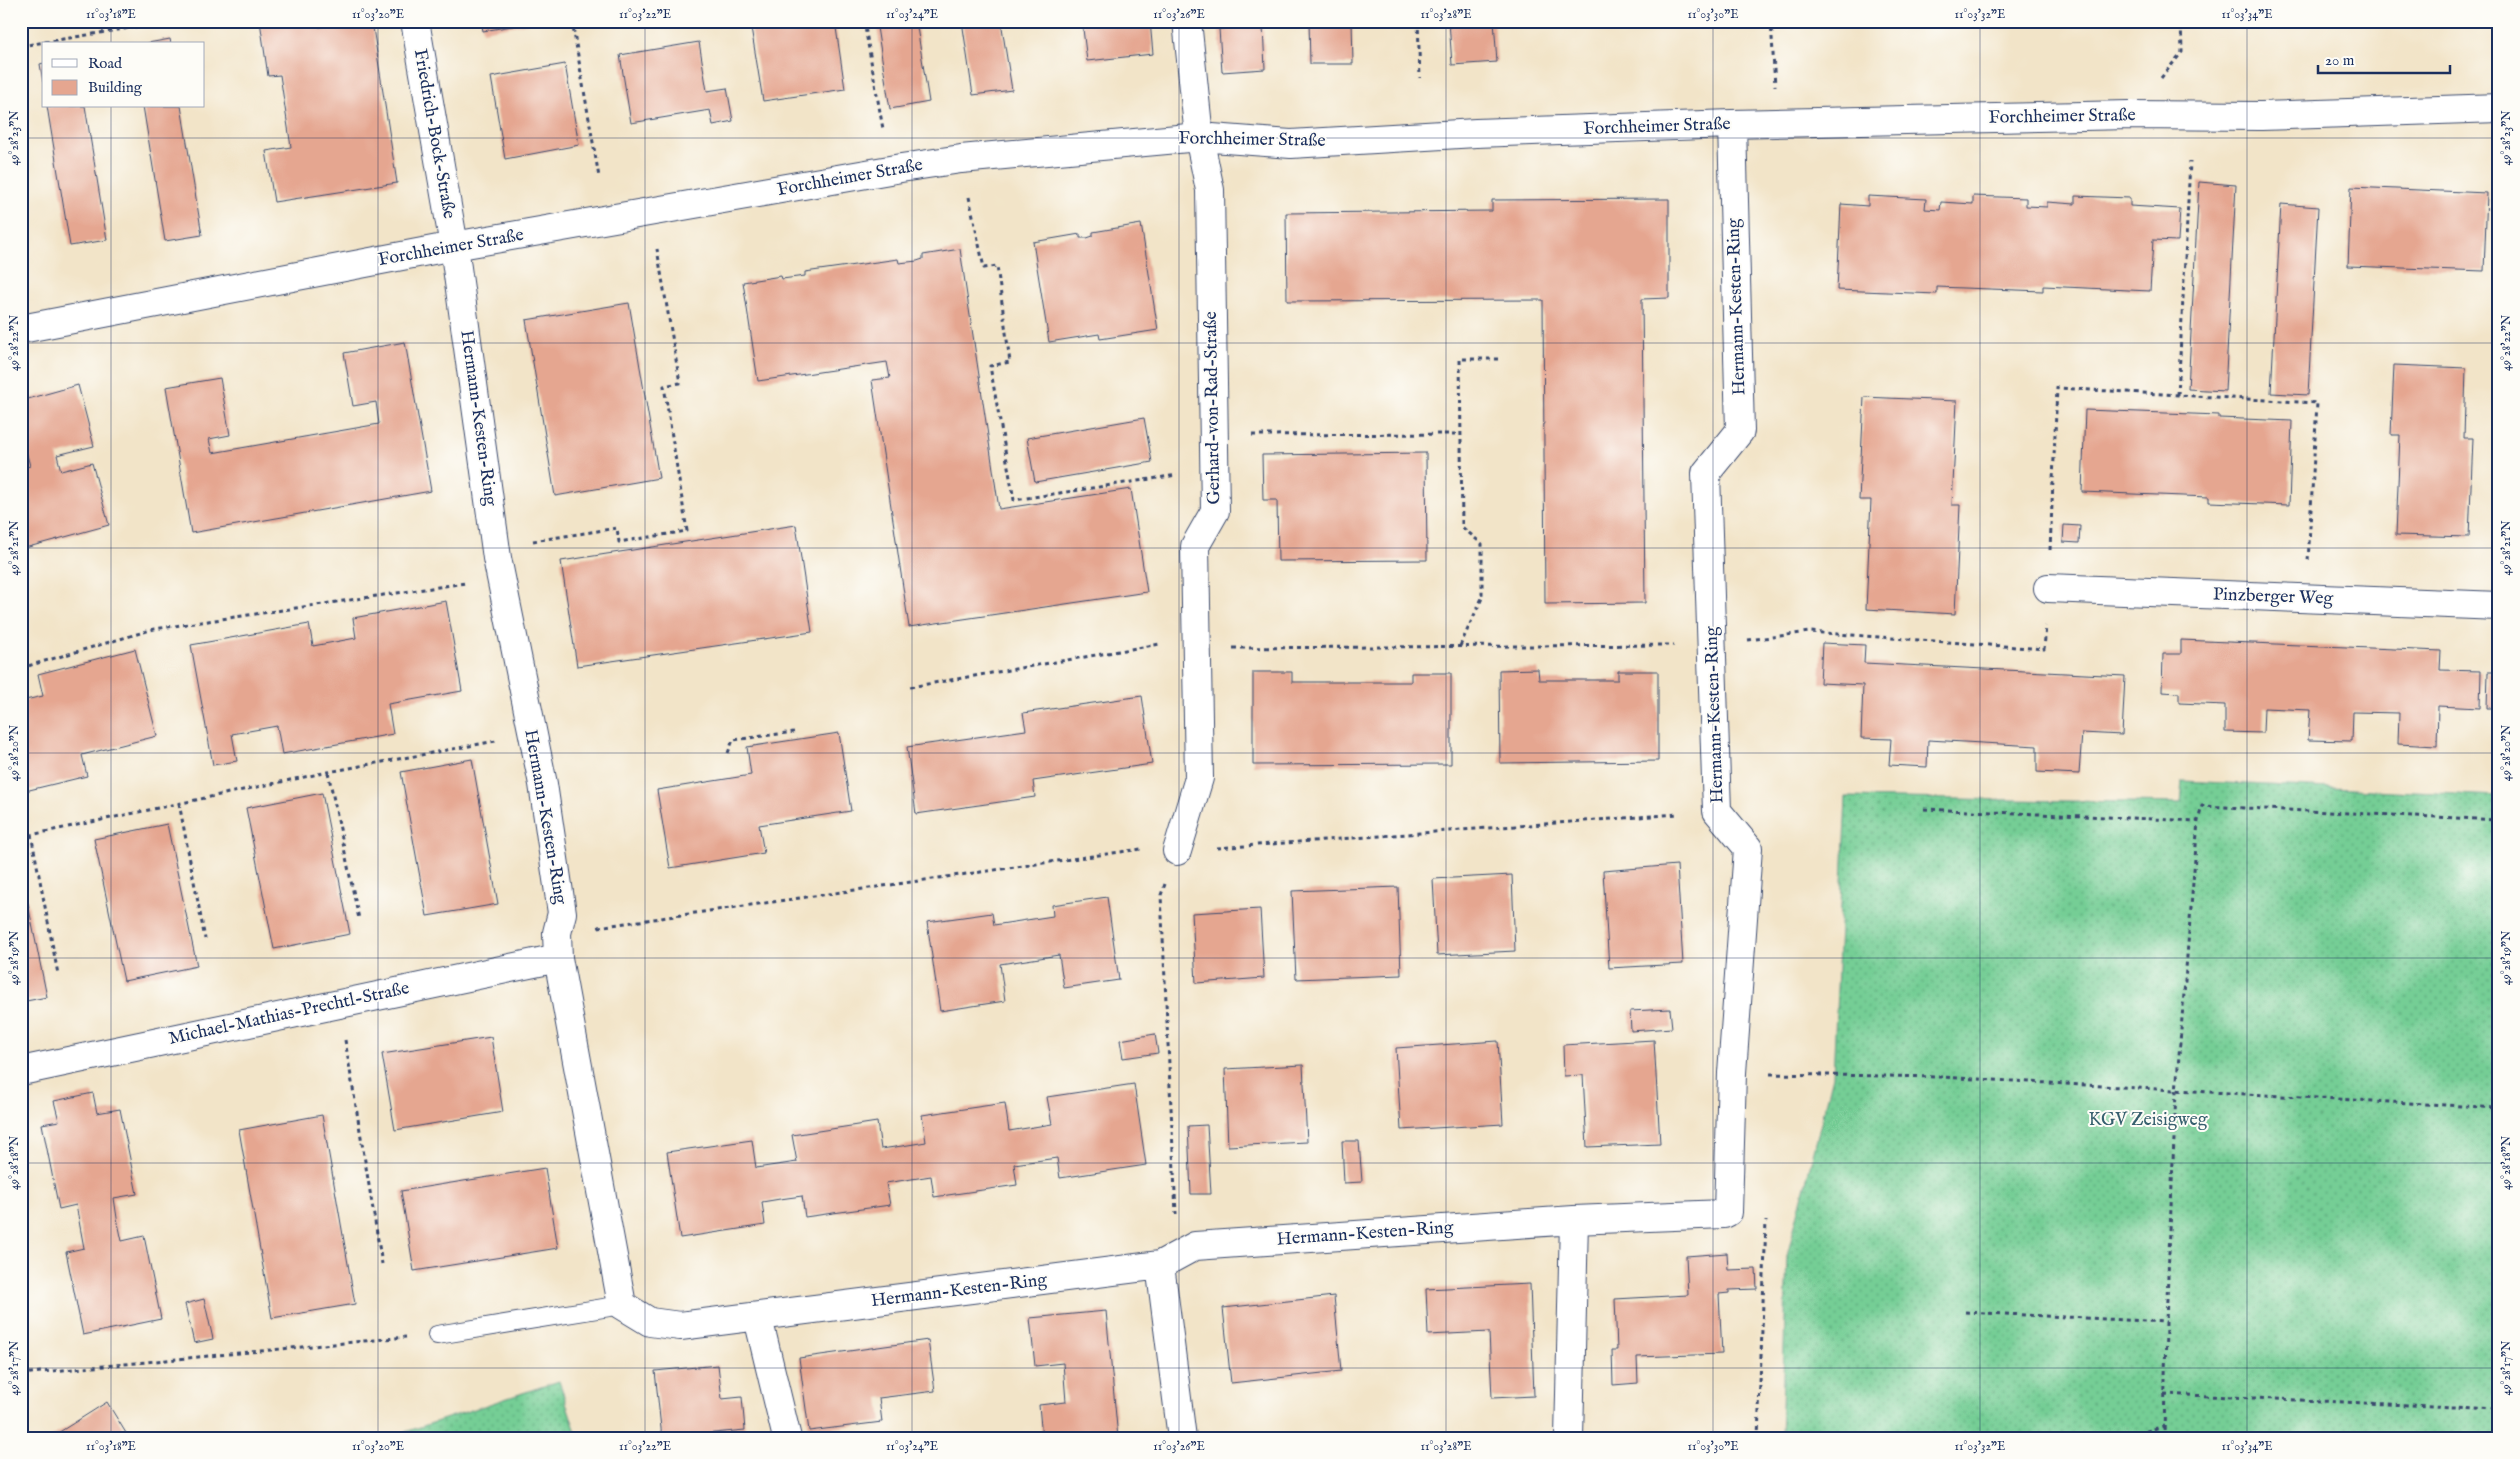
<svg xmlns="http://www.w3.org/2000/svg" width="2520" height="1459" font-family="'IM FELL English',serif">
<style>
.garden{fill:url(#garden-dots);stroke:#487e7a}
.building{fill:#e5a690}
.lines{fill:none;stroke-linecap:round;stroke-linejoin:round}
.lane-casing{stroke:#3b4a6e;stroke-width:20}
.street-casing{stroke:#3b4a6e;stroke-width:30}
.path{stroke:#3b4a6e;stroke-width:3;stroke-dasharray:4 4;stroke-linecap:butt}
.lane{stroke:#fff;stroke-width:18}
.street{stroke:#fff;stroke-width:28}
.ticks{fill:none;stroke:#1b2f5e;stroke-width:1;stroke-opacity:0.45}
.labels{text-anchor:middle;dominant-baseline:central;stroke-width:4;stroke-linejoin:round;paint-order:stroke}
.street-label{font-size:18px;fill:#1b2f5e;stroke:#fdfcf7}
.park-label{font-size:18px;fill:#365f6e;stroke:#fdfcf7}
.neatline{fill:none;stroke:#1b2f5e;stroke-width:2}
.ticks-label{font-size:12px;text-anchor:middle;fill:#1b2f5e}
</style>
<defs>
<pattern id="garden-dots" width="8" height="8" patternUnits="userSpaceOnUse" patternTransform="scale(1.25)"><rect width="8" height="8" fill="#74ce95"/><path d="M2 2h.1M6 6h.1" fill="none" stroke="#5ea87d" stroke-width="1.8" stroke-linecap="round"/></pattern>
</defs>
<rect width="100%" height="100%" fill="#fdfcf7"/>
<filter id="ink" filterUnits="userSpaceOnUse"><feTurbulence type="fractalNoise" baseFrequency=".02" numOctaves="2"/><feDisplacementMap in="SourceGraphic" scale="10" xChannelSelector="R" yChannelSelector="G"/><feConvolveMatrix kernelMatrix="1 2 1 2 8 2 1 2 1" color-interpolation-filters="sRGB"/></filter>
<filter id="wash" filterUnits="userSpaceOnUse"><feTurbulence type="fractalNoise" baseFrequency=".0096" numOctaves="4" result="noise"/><feDisplacementMap in="SourceGraphic" scale="20" xChannelSelector="R" yChannelSelector="G"/><feGaussianBlur stdDeviation="1.12" result="paint"/><feColorMatrix in="noise" values="0 0 0 0 0 0 0 0 0 0 0 0 0 0 0 0 0 1.4 0 .05"/><feComposite in="paint" operator="in"/></filter>
<g filter="url(#wash)">
<rect width="100%" height="100%" fill="#f2e4c8"/>
<path class="garden" d="M2183,781L2499,796V1438H1781L1787,1256L1833,1076L1846,797L2181,803Z
M559,1381L578,1438H387Z"/>
<g id="blocks">
<path class="building" d="M260,21H318L319,27L372,21L397,183L274,202L266,151L291,147L280,75L268,76Z
M481,21H535V22L483,31Z
M750,21H835L845,89L763,101Z
M876,21H916L929,102L890,109Z
M962,21H1001L1012,90L973,95Z
M1082,21H1150L1153,54L1087,61Z
M1309,21H1352L1353,64H1310Z
M1449,21H1494L1497,62L1452,65Z
M1609,21H1644V23L1610,24Z
M1263,26L1265,69L1222,72L1219,29Z
M170,39L171,44H148V43Z
M699,42L707,91L727,88L733,121L713,125L710,110L631,123L620,55Z
M44,63V82H43L40,64Z
M565,64L579,145L505,159L491,77Z
M47,106H85L107,240L70,246Z
M143,106H181L202,235L165,241Z
M2199,182L2236,185L2225,391L2188,389Z
M2351,187L2487,193L2484,271L2348,266Z
M1868,196L1926,199L1925,209L1940,210L1941,202L1973,204V196L2026,198V206L2047,207V202L2075,204V196L2130,198V206L2180,209L2178,241L2153,240L2150,291L2043,286V291L1937,287V294L1837,290L1841,204L1868,206Z
M1669,199V298L1642,299L1645,603L1545,604L1543,300L1287,301L1286,213L1492,211V200Z
M2281,204L2318,207L2308,395L2271,393Z
M1141,224L1158,330L1100,339L1099,334L1049,342L1033,242L1080,234V238H1087L1093,236V232Z
M960,249L999,509L1131,489L1147,592L909,627L872,380L890,378L887,362L758,381L743,282L781,276L782,279L805,276V272L898,259L899,263L917,261L923,259V255Z
M629,303L659,478L555,496L526,320Z
M405,342L431,491L191,533L166,387L220,378L230,435L209,439L212,453L379,424L376,402L353,406L344,353Z
M2394,365L2466,368L2464,438H2473L2469,537L2396,535L2400,435H2391Z
M78,385L94,446L57,455L61,471L92,463L109,525L21,549V469L30,466L21,432V401Z
M1864,397L1957,401L1952,505H1960L1955,614L1866,609L1871,500H1859Z
M2085,410L2219,415V418L2292,421L2289,505L2209,502V497L2082,492Z
M1144,418L1152,462L1035,482L1027,438Z
M1426,453L1427,560L1278,561L1277,500H1263L1262,455Z
M796,525L812,632L577,666L561,561Z
M2064,525L2080,526L2079,543L2063,542Z
M446,601L462,691L388,704L393,734L282,754L277,726L232,734L237,761L213,765L191,645L309,624L313,646L356,638L353,618Z
M2181,640L2441,651L2440,670L2481,671L2480,708L2438,706L2437,746L2398,744L2399,713L2353,712L2352,741L2308,740L2310,710L2264,708L2263,733L2225,732V705L2179,703V693L2162,692L2163,654H2181Z
M1822,643L1865,645L1864,663L2125,676L2122,735L2082,733L2079,774L2037,772V746L1928,740L1927,767L1889,765L1891,739L1861,738L1863,685L1820,683Z
M135,649L157,736L82,755L87,776L21,792V701L43,696L38,674Z
M1538,669L1539,680H1618V671H1658V761L1500,763L1499,670Z
M1253,672H1292V682H1411V673H1451V764L1253,765Z
M2488,672H2499V708H2487Z
M1142,696L1152,764L1033,781L1035,797L916,814L907,747L1026,730L1023,713Z
M839,733L851,811L759,825L764,853L670,868L657,790L751,775L747,747Z
M472,759L498,904L427,916L401,772Z
M322,793L350,934L274,949L246,808Z
M167,824L197,966L124,981L94,839Z
M1677,865L1683,964L1609,968L1603,871Z
M21,870L47,997L21,1002Z
M1512,875L1515,951L1437,955L1433,879Z
M1398,887L1401,975L1296,979L1292,891Z
M1107,897L1119,980L1064,988L1059,955L1000,964L1005,1001L940,1011L927,922L992,913L994,925L1053,916L1052,905Z
M1260,909L1264,978L1196,983L1192,913Z
M1670,1009L1672,1028L1631,1031L1630,1011Z
M1155,1034L1158,1053L1123,1058L1120,1040Z
M491,1037L503,1112L395,1130L382,1054Z
M1654,1040L1660,1144L1587,1147L1583,1075L1564,1076L1563,1045Z
M1498,1041L1503,1124L1401,1130L1396,1048Z
M1303,1065L1307,1142L1228,1146L1225,1069Z
M1134,1084L1146,1165L1060,1178L1057,1158L1014,1164L1017,1185L934,1197L931,1176L886,1183L890,1205L805,1217L802,1196L780,1199L762,1202L765,1225L680,1238L667,1152L752,1140L756,1168L797,1162L792,1135L877,1122L881,1149L902,1146L926,1142L922,1115L1005,1103L1009,1131L1052,1124L1047,1097Z
M93,1093L97,1113L120,1109L137,1194L114,1198L117,1218L122,1241L144,1236L161,1319L83,1335L66,1252L84,1248L76,1205L59,1209L42,1124L59,1121L54,1101Z
M322,1115L355,1304L272,1318L239,1130Z
M1207,1125L1211,1194H1191L1188,1126Z
M1342,1141H1359L1362,1182L1344,1183Z
M545,1168L558,1248L414,1271L401,1191Z
M1727,1253L1728,1270L1756,1269L1757,1289L1729,1290V1293L1719,1294L1722,1354L1637,1357L1638,1383L1613,1385L1612,1350H1617L1615,1299L1688,1295L1686,1256Z
M1530,1284L1534,1396L1492,1398L1489,1332L1428,1335L1426,1289Z
M1334,1296L1341,1371L1231,1383L1223,1308Z
M204,1299L213,1339L194,1343L185,1304Z
M1106,1311L1118,1438H1042L1039,1405L1066,1402L1063,1363L1035,1366L1030,1318Z
M928,1340L935,1391L879,1398L882,1422L809,1431L799,1358Z
M718,1365L722,1399L742,1397L745,1430L662,1438L655,1371Z
M107,1402L129,1438H50Z
M1690,1436H1713V1438H1690Z"/>
</g>
</g>
<g filter="url(#ink)">
<use href="#blocks" fill-opacity="0" stroke="#3b4a6e" stroke-width="1"/>
<g class="lines">
<defs>
<path id="lane" d="M437,1335L622,1305"/>
<path id="street" d="M415,21L454,246L497,558L543,784L562,913L557,933L558,958L622,1305L650,1322L680,1326L1160,1265
M21,329L454,246L901,168L961,159L1199,137L1291,144L1476,133L1732,124L2129,115L2261,116L2499,108
M2048,588L2499,606
M1177,851L1199,778L1195,546L1215,511L1210,190L1199,137L1187,21
M21,1071L558,958
M758,1318L787,1438
M1182,1438L1160,1265L1195,1246L1574,1220L1724,1214L1728,1212L1732,1073L1748,848L1717,811L1706,473L1740,431L1732,124
M1569,1438L1574,1220"/>
</defs>
<use href="#lane" class="lane-casing"/>
<use href="#street" class="street-casing"/>
<path class="path" d="M572,21L599,177
M864,21L883,129
M1418,21L1420,78
M1771,21L1775,86
M21,46L172,21
M2161,78L2182,52L2181,21
M969,197L984,268L997,266L1010,362L990,366L1014,500L1177,475
M2178,395L2190,162
M1252,435L1461,434
M533,541L617,528L619,542L687,531L664,386L680,383L657,249
M2050,550L2057,388L2317,403L2308,562
M1748,640L1810,632L2044,649L2046,626
M1460,646L1482,598V544L1462,527L1460,359H1498
M1233,648L1674,645
M21,668L154,629L465,583
M910,687L1160,644
M728,753L733,740L794,732
M328,772L359,919
M179,803L205,939
M1924,809L2198,821
M31,834L58,974
M21,837L328,772L496,741
M1217,848L1679,814
M1165,884L1161,895L1176,1214
M598,927L1141,849
M345,1040L382,1264
M1770,1074L1940,1077L2499,1108
M1965,1312L2166,1322
M21,1374L406,1337
M2164,1394L2499,1409
M1758,1438L1766,1221
M2123,1438L2164,1426
M2164,1438L2166,1322L2176,1092L2198,821L2202,806L2499,820"/>
<use href="#lane" class="lane"/>
<use href="#street" class="street"/>
</g>
</g>
<path class="ticks" d="M111,21V44M378,21V1438M645,21V1438M912,21V1438M1179,21V1438M1446,21V1438M1713,21V1438M1980,21V1438M2247,21V1438M111,106V1438M21,138H2499M21,343H2499M21,548H2499M21,753H2499M21,958H2499M21,1163H2499M21,1368H2499"/>
<g class="labels">
<g class="street-label">
<text transform="translate(2062 117) rotate(-1)">Forchheimer Straße</text>
<text transform="translate(1657 127) rotate(-2)">Forchheimer Straße</text>
<text transform="translate(434 134) rotate(80)">Friedrich-Bock-Straße</text>
<text transform="translate(1252 140) rotate(1)">Forchheimer Straße</text>
<text transform="translate(850 178) rotate(-10)">Forchheimer Straße</text>
<text transform="translate(451 248) rotate(-10)">Forchheimer Straße</text>
<text transform="translate(1737 307) rotate(-92)">Hermann-Kesten-Ring</text>
<text transform="translate(1213 408) rotate(-91)">Gerhard-von-Rad-Straße</text>
<text transform="translate(478 418) rotate(82)">Hermann-Kesten-Ring</text>
<text transform="translate(2273 597) rotate(2)">Pinzberger Weg</text>
<text transform="translate(1715 715) rotate(-92)">Hermann-Kesten-Ring</text>
<text transform="translate(545 817) rotate(80)">Hermann-Kesten-Ring</text>
<text transform="translate(289 1014) rotate(-12)">Michael-Mathias-Prechtl-Straße</text>
<text transform="translate(1365 1234) rotate(-4)">Hermann-Kesten-Ring</text>
<text transform="translate(959 1291) rotate(-7)">Hermann-Kesten-Ring</text>
</g>
<g class="park-label">
<text x="2148" y="1120">KGV Zeisigweg</text>
</g>
</g>
<rect width="2520" height="1459" fill="none" stroke="#fdfcf7" stroke-width="55"/>
<rect x="42" y="42" width="162" height="65" fill="#fdfcf7" stroke="#a3aaba"/>
<rect x="52" y="59" width="25" height="8" fill="#ffffff" stroke="#a3aaba"/>
<text x="88" y="68" font-size="15" fill="#1b2f5e">Road</text>
<rect x="52" y="80" width="25" height="15" fill="#e5a690" stroke="#a3aaba"/>
<text x="88" y="92" font-size="15" fill="#1b2f5e">Building</text>
<path d="M2318 65v8h132v-8" fill="none" stroke="#1b2f5e" stroke-width="2.5"/>
<text x="2325" y="65" font-size="15" fill="#1b2f5e" stroke="#fdfcf7" stroke-width="4" paint-order="stroke">20 m</text>
<rect x="28" y="28" width="2464" height="1404" class="neatline"/>
<g class="ticks-label">
<text x="111" y="18">11°03'18"E</text>
<text x="378" y="18">11°03'20"E</text>
<text x="645" y="18">11°03'22"E</text>
<text x="912" y="18">11°03'24"E</text>
<text x="1179" y="18">11°03'26"E</text>
<text x="1446" y="18">11°03'28"E</text>
<text x="1713" y="18">11°03'30"E</text>
<text x="1980" y="18">11°03'32"E</text>
<text x="2247" y="18">11°03'34"E</text>
<text transform="translate(14 138) rotate(-90)" y="4">49°28'23"N</text>
<text transform="translate(2506 138) rotate(-90)" y="4">49°28'23"N</text>
<text transform="translate(14 343) rotate(-90)" y="4">49°28'22"N</text>
<text transform="translate(2506 343) rotate(-90)" y="4">49°28'22"N</text>
<text transform="translate(14 548) rotate(-90)" y="4">49°28'21"N</text>
<text transform="translate(2506 548) rotate(-90)" y="4">49°28'21"N</text>
<text transform="translate(14 753) rotate(-90)" y="4">49°28'20"N</text>
<text transform="translate(2506 753) rotate(-90)" y="4">49°28'20"N</text>
<text transform="translate(14 958) rotate(-90)" y="4">49°28'19"N</text>
<text transform="translate(2506 958) rotate(-90)" y="4">49°28'19"N</text>
<text transform="translate(14 1163) rotate(-90)" y="4">49°28'18"N</text>
<text transform="translate(2506 1163) rotate(-90)" y="4">49°28'18"N</text>
<text transform="translate(14 1368) rotate(-90)" y="4">49°28'17"N</text>
<text transform="translate(2506 1368) rotate(-90)" y="4">49°28'17"N</text>
<text x="111" y="1450">11°03'18"E</text>
<text x="378" y="1450">11°03'20"E</text>
<text x="645" y="1450">11°03'22"E</text>
<text x="912" y="1450">11°03'24"E</text>
<text x="1179" y="1450">11°03'26"E</text>
<text x="1446" y="1450">11°03'28"E</text>
<text x="1713" y="1450">11°03'30"E</text>
<text x="1980" y="1450">11°03'32"E</text>
<text x="2247" y="1450">11°03'34"E</text>
</g>
</svg>
